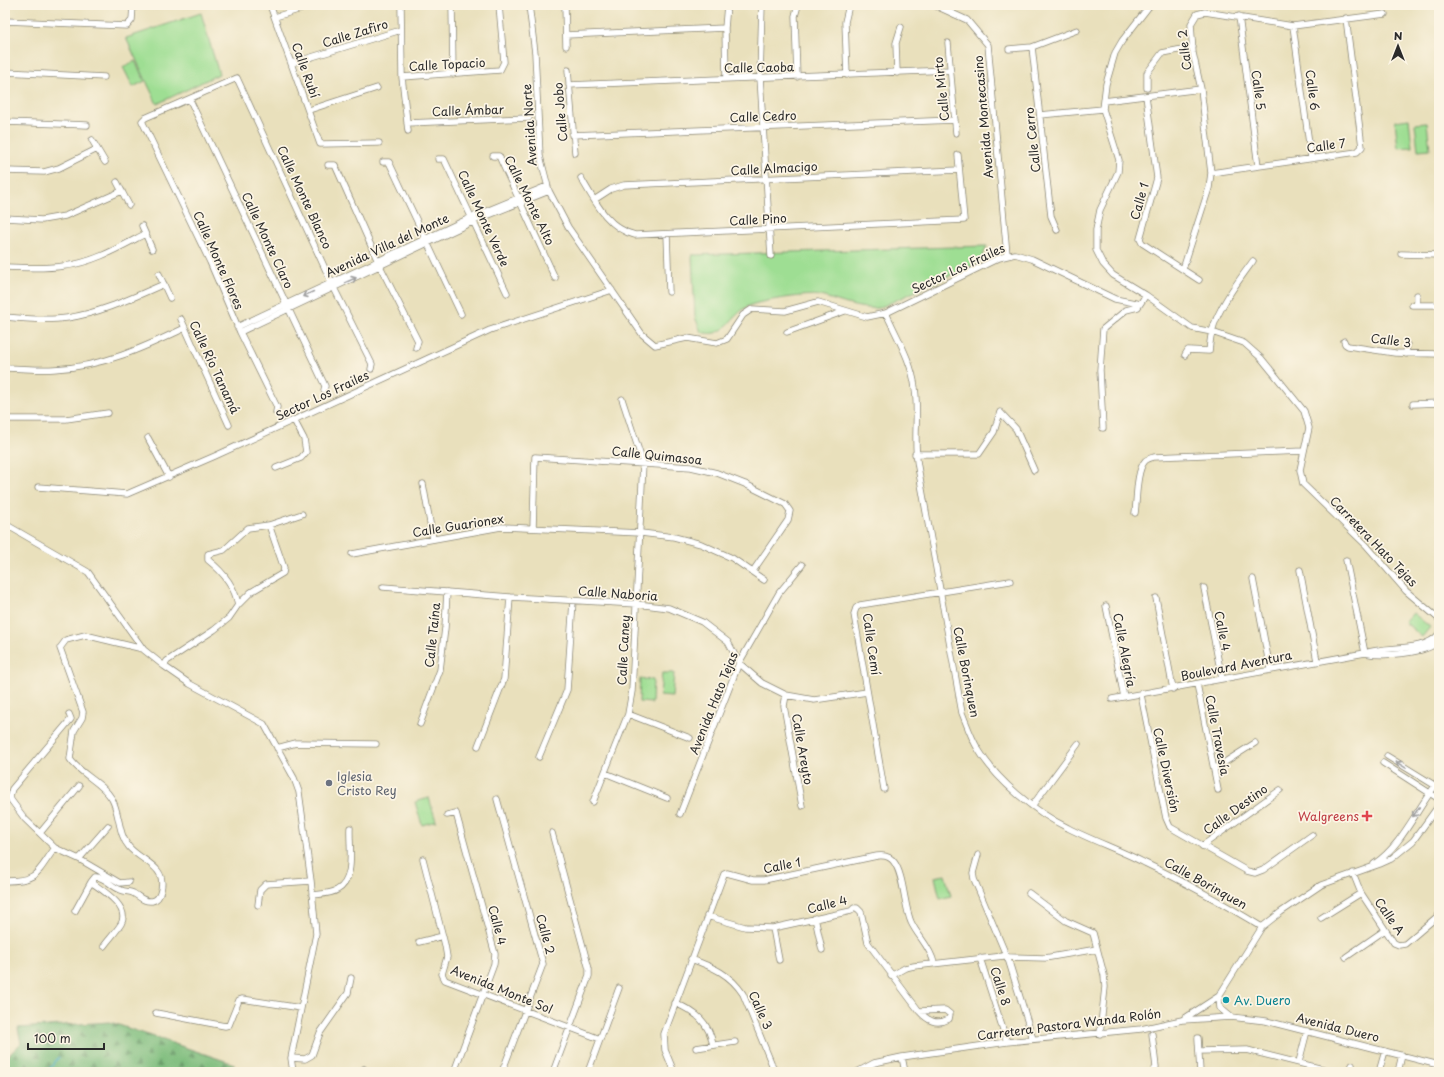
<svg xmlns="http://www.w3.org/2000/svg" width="1444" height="1077" font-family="'Playpen Sans',sans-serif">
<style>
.forest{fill:url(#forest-firs);stroke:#547454}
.park{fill:#9ede93;stroke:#64845f}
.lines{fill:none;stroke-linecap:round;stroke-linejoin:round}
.stream{stroke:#48acc7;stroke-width:1.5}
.minor-casing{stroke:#8a8674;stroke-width:7}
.minor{stroke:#fff;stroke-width:5.5}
.oneway{stroke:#a0a0a0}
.worship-dot{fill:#6b7280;stroke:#fcf5e5;stroke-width:1.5}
.health-dot{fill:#e0444e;stroke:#fcf5e5;stroke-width:1.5}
.culture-dot{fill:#0f9aa8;stroke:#fcf5e5;stroke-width:1.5}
.labels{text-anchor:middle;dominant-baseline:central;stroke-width:3.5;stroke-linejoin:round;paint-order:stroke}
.street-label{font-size:12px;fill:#2b2b2b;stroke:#fcf5e5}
.worship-label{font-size:12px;fill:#5b616d;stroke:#fcf5e5;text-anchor:start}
.health-label{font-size:12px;fill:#be3a42;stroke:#fcf5e5;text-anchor:end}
.culture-label{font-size:12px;fill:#0d838f;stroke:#fcf5e5;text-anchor:start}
</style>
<defs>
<pattern id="forest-firs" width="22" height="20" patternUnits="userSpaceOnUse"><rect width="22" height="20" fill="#7ebd7d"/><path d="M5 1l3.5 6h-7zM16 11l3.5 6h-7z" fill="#679a67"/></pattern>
</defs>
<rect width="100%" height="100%" fill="#fcf5e5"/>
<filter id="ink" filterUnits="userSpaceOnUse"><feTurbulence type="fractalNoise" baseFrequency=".025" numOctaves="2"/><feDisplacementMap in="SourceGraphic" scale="8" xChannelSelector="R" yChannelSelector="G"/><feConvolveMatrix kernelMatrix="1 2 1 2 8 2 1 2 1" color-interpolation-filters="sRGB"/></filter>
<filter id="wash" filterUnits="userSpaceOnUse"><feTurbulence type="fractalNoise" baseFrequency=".012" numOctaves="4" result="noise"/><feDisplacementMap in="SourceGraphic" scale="16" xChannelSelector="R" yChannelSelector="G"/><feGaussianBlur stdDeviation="0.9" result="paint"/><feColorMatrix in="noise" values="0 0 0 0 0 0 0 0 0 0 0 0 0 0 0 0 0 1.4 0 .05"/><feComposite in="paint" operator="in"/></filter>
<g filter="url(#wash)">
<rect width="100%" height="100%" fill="#e9e0bc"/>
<path class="forest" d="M110,1022L234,1064L233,1072H5V1059L21,1043L18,1028Z"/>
<path class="park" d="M201,13L219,74L157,104L126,38Z
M135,61L145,81L133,87L123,67Z
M1409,119L1412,147L1398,148L1395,121Z
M1427,123L1430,149L1418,150L1415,124Z
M987,246L980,262L879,308C857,310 841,301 820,296C811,293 760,301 751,305C729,314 727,340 701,332L695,317L692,255Z
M1413,613L1430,627L1422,637L1405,622Z
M662,673H674L672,697L660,696Z
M640,679L653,680L652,703L639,702Z
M429,798L436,821L422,825L415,802Z
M945,875L951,896L940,899L935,877Z"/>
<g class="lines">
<path class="stream" d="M44,1072L48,1071L59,1057"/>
</g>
</g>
<g filter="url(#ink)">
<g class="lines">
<defs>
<path id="minor" d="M270,5L320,144L379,143
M401,5L402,77L408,131
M452,5L453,74
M529,5L535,53L540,156L549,191L568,227L642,334L655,345L687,338L717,343L727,339L743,315L752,309L785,311L818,302L867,317L886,313L999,258L1015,254L1032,259L1115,299L1140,304L1146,295
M565,5L566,46
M762,5L760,77L771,256
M934,5L967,20L988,45L1007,255
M1150,5L1122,41L1115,53L1106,84L1103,109L1119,160L1118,172L1100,210L1096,230V250L1103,264L1113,275L1146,295L1192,328L1212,332L1244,343L1261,358L1304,411L1309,428L1300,470L1303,484L1366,545L1406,591L1439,619
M1239,16L1258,166
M275,17L314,5
M5,21L127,26L132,20L133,5
M1293,26L1311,158
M566,35L725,28
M948,43L956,133
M1032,47L1051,216L1057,230
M1009,49L1032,47L1077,30
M292,63L401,30
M568,70L575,153
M5,72L104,77
M897,73L896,43L901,27
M847,75L845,22L849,5
M402,77L500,70L504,62L499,5
M797,77L795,16L798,5
M726,78L725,28L727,5
M569,85L950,70
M1147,88V73L1162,53L1193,47
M1146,96L1157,178L1140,239L1142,243L1199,280
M190,100L325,386L324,390
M1104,101L1201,89
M309,110L377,88
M1040,115L1103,109
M5,122L87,125
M407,123L529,118
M572,135L955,120
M92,140L105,162
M493,156H499L555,278
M438,159H444L507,293
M383,162H389L461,314
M328,165H335L380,266L418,341L416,348
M5,171L44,172L59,168L97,149
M1211,173L1357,152L1362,147L1346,18
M581,178C594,200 608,229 635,235L964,220L958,155
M117,182L129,205
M594,200L611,189L624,185L959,170
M5,218L42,220L65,216L122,191
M142,226L152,249
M667,234L669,292
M1401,254L1439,255
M5,267C25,268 45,269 64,266C93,263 120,247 145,234
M1183,269L1209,188L1211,173L1201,89L1193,53L1191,24L1197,14L1205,12L1293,26L1385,14
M159,274L170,298
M1412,305H1439
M1417,305V295
M886,313C897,337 912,362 915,388C919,414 913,441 918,467L962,713C967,725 971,738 978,749C996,780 1035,812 1068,828C1093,841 1120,850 1145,863C1185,882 1224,904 1262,927
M5,317C25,319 47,321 67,318C101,313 132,298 164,284
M181,319L229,425
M237,327L472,217L547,186
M240,332L474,221L549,191
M787,332L845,311
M1344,341L1345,344L1348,346L1395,353L1439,354
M1406,354L1407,345
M1185,355L1188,350L1209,351C1210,345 1210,338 1212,332C1217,309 1239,280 1253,261
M5,368C21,368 38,370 54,369C102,367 143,348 185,328
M1413,404L1439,403
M276,412L277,407L240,332L210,262L142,121L145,118L237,78L334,288L372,364L371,369
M5,419H66L108,413
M1103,428L1100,370L1103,329L1126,310L1138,307L1140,304
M148,438L169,477
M915,454H979L994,432L1000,412L1016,429L1034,470
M276,468L301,458L306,452L304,439L294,420
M423,484L433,539
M38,487L127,494L215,456L490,330L612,290
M1135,513C1137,500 1136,471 1145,461C1147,459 1151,458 1154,457L1304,451
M5,524L88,572L144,650L164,666L190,684L264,724L294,778L299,792L311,881L316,934L291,1058L293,1072
M533,528L535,457L691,467L717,473L745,484L785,504L790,511L788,520L753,571
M352,554L501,527L641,533L674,537L701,544L732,558L764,580
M1346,560L1365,653
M1300,570L1317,661
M1253,579L1270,669
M383,587L510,597L637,604L669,608L702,622L728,642L739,663L762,683L786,695L814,700L867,692
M1204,588L1222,679
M1156,598L1173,689
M238,605C235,587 222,571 208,560V554L224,550L248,528L269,525L302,514
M1106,606L1124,697
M1365,653C1382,657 1427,654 1439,641
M164,666L167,661L214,630L229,618L238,605L251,592L283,573L284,568L269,525
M1197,684L1218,790
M786,695L784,706L802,806
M1141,695L1166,818L1170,827L1247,871L1255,873L1263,870L1312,835
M1112,699L1365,653C1386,645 1424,653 1439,634
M69,714L71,719L12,789L10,796L11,800L25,819L55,848L79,859L120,883L129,882
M628,714L690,738
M420,724L440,670L445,628L447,592
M478,746L504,679L510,597
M277,748L296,743L376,744
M1387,756L1439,788
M539,757L567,690L573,601
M1383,763L1439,799
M1214,769L1255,743
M605,773L667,798
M884,789L854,614L856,608L860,605L1010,581
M497,799L543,964L502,1072
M593,802L628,714L632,691L643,463L622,399
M1032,806L1078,744
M680,814L739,663L779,593L802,565
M447,815L456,813L495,954L494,964L454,1072
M40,833L79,786
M552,833L589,969V976L553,1072
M1202,846L1280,790
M978,855L973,873L974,879L1009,962L1033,1039
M79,859L108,826
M423,859L445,945L447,957L442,974L445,980L600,1039
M1374,864C1403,845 1417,807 1439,781
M1353,873L1361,893L1394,943L1399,945L1405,944L1439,915
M5,881C39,881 37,872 55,848
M1029,893L1066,921L1093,933L1104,975L1105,987L1100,1034
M312,895C320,894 331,894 337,890C356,880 349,847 350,828
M258,905L260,890L266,884L311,881
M75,911L91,882
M707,916L745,927L773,928L851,911L854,908H857L861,912L868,943L919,1011
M815,918L822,950
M1321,918L1361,893
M773,928L779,960
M419,942L443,936
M104,946C109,939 116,932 121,924C131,907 102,890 91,882L95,877C105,876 111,887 121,890C125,892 129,891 133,893C140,897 144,902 152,901C158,900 160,895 161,890C167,866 142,862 129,847C118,834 120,814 112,799C102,782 81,775 70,759L74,731L82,718L83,712L60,648L66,640L85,635L143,649
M1009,957L1045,958L1097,949
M1346,957L1385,930
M980,958L1007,1042
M691,959C713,967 730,974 743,994L775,1072
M891,976L905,968L914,966L1004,956
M1219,996L1220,1008L1231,1017
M675,1003C696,1012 709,1022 713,1045
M945,1010L950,1014L949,1019C936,1026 927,1020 919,1011Z
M156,1013L225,1026L229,1025L239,1000L242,999L301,1008
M1183,1020L1231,1017L1266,1021L1439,1065
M1152,1034L1156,1067L1153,1072
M1198,1038L1200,1072
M696,1048L735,1042
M1199,1051L1247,1050L1335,1072
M902,1057L905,1072
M291,1058L305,1059L312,1055L320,1033L348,993L351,978
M1299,1062L1307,1031
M361,1072L364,1069
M588,1072L619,988
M674,1072L665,1050L664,1034L724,874L727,873L753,880H764L877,856C884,855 890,856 894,862C904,875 904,906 911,922C918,937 930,946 934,963
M857,1072L874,1063L902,1057L1007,1042L1141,1029L1182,1020L1219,996L1262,927L1281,912L1321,885L1380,864L1391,859L1413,841L1439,805
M1350,1072L1352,1065
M1379,1072L1385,1051
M1398,1072L1402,1055"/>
</defs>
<use href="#minor" class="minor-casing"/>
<use href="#minor" class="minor"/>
</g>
<defs><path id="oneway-shaft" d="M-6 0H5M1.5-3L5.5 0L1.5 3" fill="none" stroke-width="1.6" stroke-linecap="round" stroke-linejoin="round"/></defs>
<g class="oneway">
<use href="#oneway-shaft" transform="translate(351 280) rotate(-25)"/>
<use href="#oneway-shaft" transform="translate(308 294) rotate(155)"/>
<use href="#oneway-shaft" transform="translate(1401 765) rotate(-149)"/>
<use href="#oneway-shaft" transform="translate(1416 812) rotate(124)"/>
</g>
</g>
<circle class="worship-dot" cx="329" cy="783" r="4"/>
<path class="health-dot" d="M1365 810h4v4h4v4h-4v4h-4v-4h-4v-4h4z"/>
<circle class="culture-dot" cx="1226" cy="1000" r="4"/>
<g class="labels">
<g class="street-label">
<text transform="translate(355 33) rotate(-17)">Calle Zafiro</text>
<text transform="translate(1184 50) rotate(-97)">Calle 2</text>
<text transform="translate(447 64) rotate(-3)">Calle Topacio</text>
<text transform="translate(759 67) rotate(-1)">Calle Caoba</text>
<text transform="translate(306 70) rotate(70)">Calle Rubí</text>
<text transform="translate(941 89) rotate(-96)">Calle Mirto</text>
<text transform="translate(1259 90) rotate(82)">Calle 5</text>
<text transform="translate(1313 90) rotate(83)">Calle 6</text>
<text transform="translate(468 110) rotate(-2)">Calle Ámbar</text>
<text transform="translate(560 112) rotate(-95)">Calle Jobo</text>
<text transform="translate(763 116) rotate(-2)">Calle Cedro</text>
<text transform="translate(983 117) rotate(-95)">Avenida Montecasino</text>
<text transform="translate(529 125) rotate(-94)">Avenida Norte</text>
<text transform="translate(1032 140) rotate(-96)">Calle Cerro</text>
<text transform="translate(1326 145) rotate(-8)">Calle 7</text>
<text transform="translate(774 168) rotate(-3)">Calle Almacigo</text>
<text transform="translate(305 197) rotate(65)">Calle Monte Blanco</text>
<text transform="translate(530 200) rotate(64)">Calle Monte Alto</text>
<text transform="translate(1139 201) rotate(-74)">Calle 1</text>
<text transform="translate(484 218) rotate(65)">Calle Monte Verde</text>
<text transform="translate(758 219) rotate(-3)">Calle Pino</text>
<text transform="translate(268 240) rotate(65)">Calle Monte Claro</text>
<text transform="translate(387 245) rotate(-25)">Avenida Villa del Monte</text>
<text transform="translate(219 260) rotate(66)">Calle Monte Flores</text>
<text transform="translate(958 268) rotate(-25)">Sector Los Frailes</text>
<text transform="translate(1391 340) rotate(7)">Calle 3</text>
<text transform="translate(215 367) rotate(65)">Calle Río Tanamá</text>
<text transform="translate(322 395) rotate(-25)">Sector Los Frailes</text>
<text transform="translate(657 455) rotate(6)">Calle Quimasoa</text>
<text transform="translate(458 525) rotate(-9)">Calle Guarionex</text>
<text transform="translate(1374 541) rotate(46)">Carretera Hato Tejas</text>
<text transform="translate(618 593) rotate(4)">Calle Naboria</text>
<text transform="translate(1223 631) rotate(79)">Calle 4</text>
<text transform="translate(432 635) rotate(-84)">Calle Taína</text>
<text transform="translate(872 644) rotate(82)">Calle Cemí</text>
<text transform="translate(623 650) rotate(-87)">Calle Caney</text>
<text transform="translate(1125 650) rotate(79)">Calle Alegría</text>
<text transform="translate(1236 665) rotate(-11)">Boulevard Aventura</text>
<text transform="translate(967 672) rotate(79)">Calle Borinquen</text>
<text transform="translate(713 703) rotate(-68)">Avenida Hato Tejas</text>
<text transform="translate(1218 735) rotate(79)">Calle Travesía</text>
<text transform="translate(803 749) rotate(80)">Calle Areyto</text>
<text transform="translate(1167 770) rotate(78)">Calle Diversión</text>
<text transform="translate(1235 809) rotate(-36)">Calle Destino</text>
<text transform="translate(782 865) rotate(-11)">Calle 1</text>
<text transform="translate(1206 883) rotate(29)">Calle Borinquen</text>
<text transform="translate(827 904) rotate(-14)">Calle 4</text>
<text transform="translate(1390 916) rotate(55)">Calle A</text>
<text transform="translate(498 925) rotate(75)">Calle 4</text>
<text transform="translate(546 934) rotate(75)">Calle 2</text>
<text transform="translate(1001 986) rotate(72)">Calle 8</text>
<text transform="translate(502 989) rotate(22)">Avenida Monte Sol</text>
<text transform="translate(761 1010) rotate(66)">Calle 3</text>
<text transform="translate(1069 1024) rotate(-7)">Carretera Pastora Wanda Rolón</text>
<text transform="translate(1338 1027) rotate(14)">Avenida Duero</text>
</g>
<g class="worship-label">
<text x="337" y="776">Iglesia<tspan x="337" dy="14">Cristo Rey</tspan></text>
</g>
<g class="health-label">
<text x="1359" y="816">Walgreens</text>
</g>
<g class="culture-label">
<text x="1234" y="1000">Av. Duero</text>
</g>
</g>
<rect width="1444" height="1077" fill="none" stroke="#fcf5e5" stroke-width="20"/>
<g transform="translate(1398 46)" stroke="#fcf5e5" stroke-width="3" paint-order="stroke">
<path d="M0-3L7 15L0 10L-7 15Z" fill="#2b2b2b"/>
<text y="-6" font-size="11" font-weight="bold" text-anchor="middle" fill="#2b2b2b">N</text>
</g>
<path d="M28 1043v6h76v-6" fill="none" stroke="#2b2b2b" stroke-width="2"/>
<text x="34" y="1043" font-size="12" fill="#2b2b2b" stroke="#fcf5e5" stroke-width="3" paint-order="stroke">100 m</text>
</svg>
